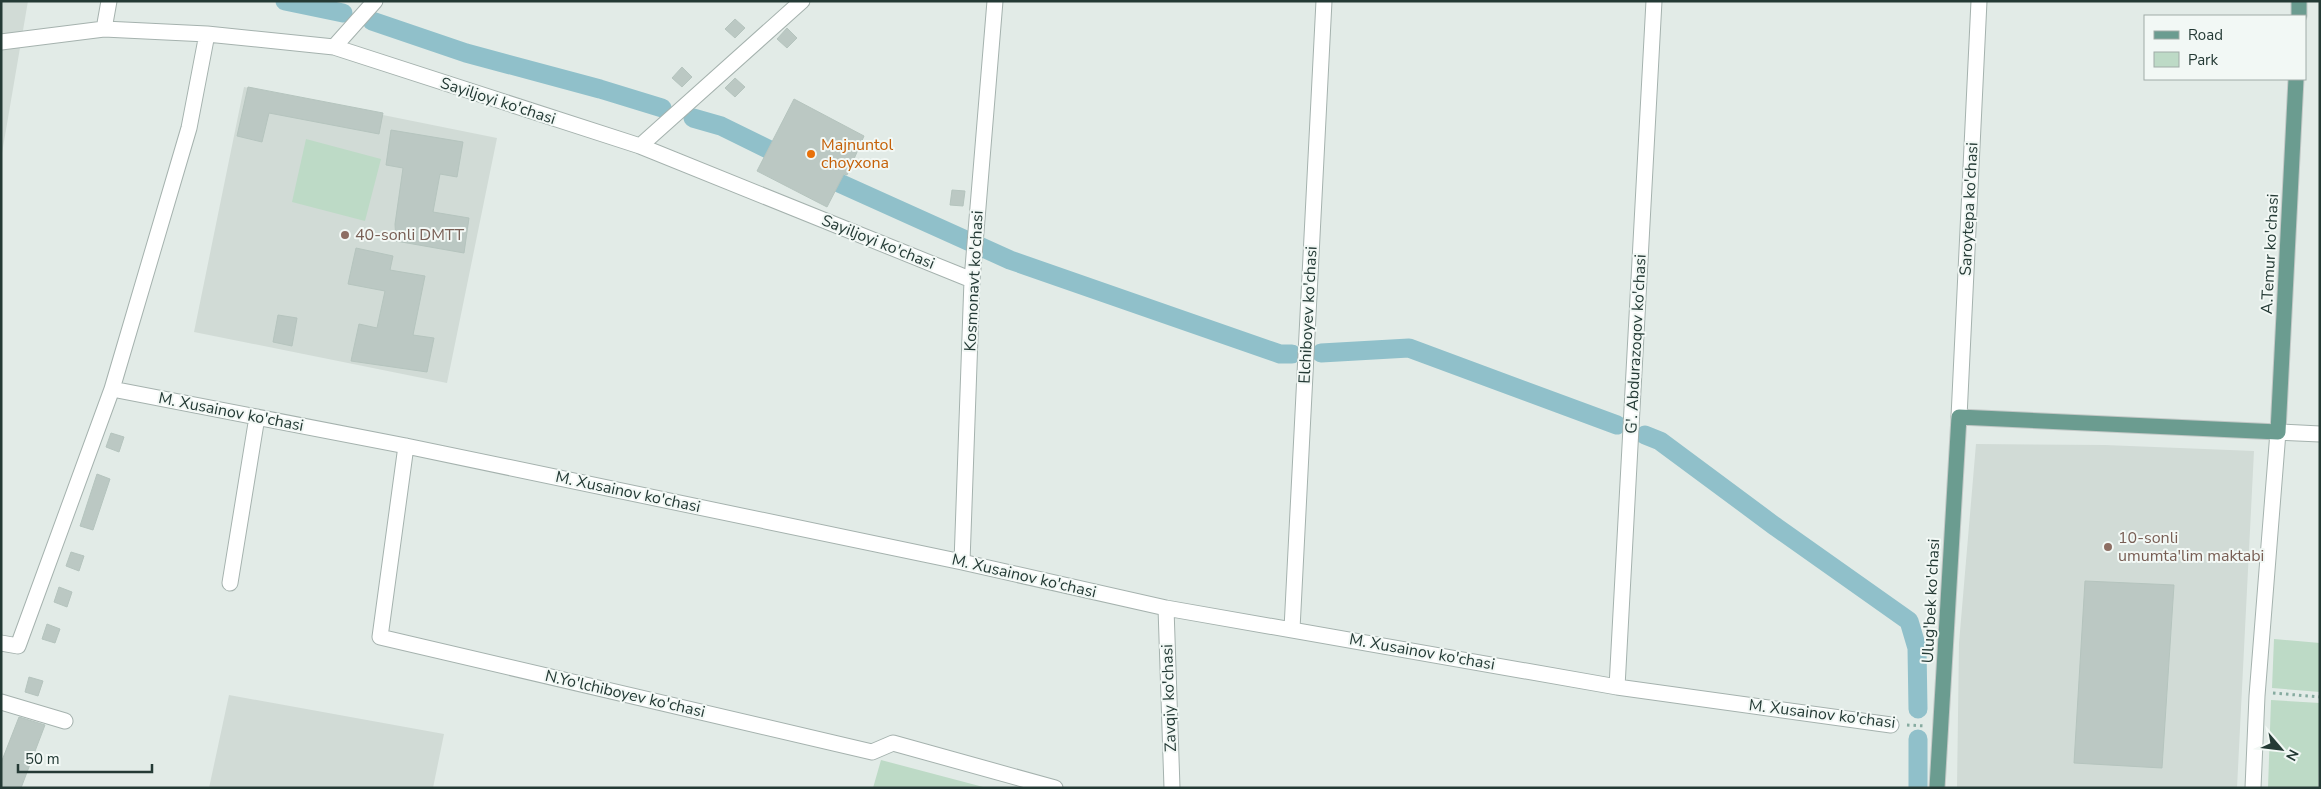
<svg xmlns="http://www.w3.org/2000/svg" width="2321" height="789" font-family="'Nunito Sans',sans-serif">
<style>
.built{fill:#d1dbd6}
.green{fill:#bddac6}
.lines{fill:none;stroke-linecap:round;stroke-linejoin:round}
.canal{stroke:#90c0ca;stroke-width:19}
.building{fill:#bbc8c3;stroke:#b5c4be}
.minor-casing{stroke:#a5b2ae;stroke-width:17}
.major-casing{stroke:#c2c8c6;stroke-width:17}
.path{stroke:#86aba0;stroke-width:3;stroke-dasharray:2.5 4;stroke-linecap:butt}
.minor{stroke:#fff;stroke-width:15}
.major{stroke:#6b9c90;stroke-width:15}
.food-dot{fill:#e8710a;stroke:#f2f8f5;stroke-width:2}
.education-dot{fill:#8d6e63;stroke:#f2f8f5;stroke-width:2}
.labels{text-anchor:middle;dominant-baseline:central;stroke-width:4;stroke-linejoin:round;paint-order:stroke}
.street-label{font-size:16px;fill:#243a35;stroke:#f2f8f5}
.food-label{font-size:16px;fill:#c56008;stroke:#f2f8f5;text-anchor:start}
.education-label{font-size:16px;fill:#785e54;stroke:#f2f8f5;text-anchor:start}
</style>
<rect width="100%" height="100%" fill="#e2ebe7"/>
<path class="built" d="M1,1H28L1,159Z
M244,87L497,138L447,383L194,332Z
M1976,444L2105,445L2254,451L2237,788H1957L1959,643Z
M229,695L444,734L433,788H209Z"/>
<path class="green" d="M306,139L381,159L365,221L292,202Z
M2274,639L2320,643V692L2272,688Z
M2271,700L2320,703L2318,788H2268Z
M881,760L987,788H873Z"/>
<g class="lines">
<path class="canal" d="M285,1L343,13
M372,21L466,53L600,89L662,108
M693,118L721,126L790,160
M817,173L1010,260L1280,354H1292
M1321,353L1409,348L1617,425
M1645,435L1660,441L1776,527L1909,621L1917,648L1918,709
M1918,788V739"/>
</g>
<path class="building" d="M735,19L745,28L735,38L725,29Z
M787,28L797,38L787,48L777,39Z
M682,67L692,77L682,87L672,78Z
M735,78L745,87L735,97L725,88Z
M248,87L383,113L379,134L269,113L262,142L237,136Z
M794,99L864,136L847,175L844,174L827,207L757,171Z
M391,130L463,142L457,177L440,174L433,212L469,218L464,253L396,241L395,224L403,168L386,165Z
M952,190L965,191L963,206L950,205Z
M356,248L393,256L390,270L425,276L413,335L434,338L427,372L351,361L359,324L377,328L385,291L348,284Z
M278,315L297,318L292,346L273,342Z
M111,433L124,437L119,452L106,447Z
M97,474L110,479L93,530L80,526Z
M71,552L84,556L79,571L66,566Z
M2085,581L2174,585L2162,768L2074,763Z
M59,587L72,592L67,607L54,602Z
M47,624L60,629L55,643L42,639Z
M29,677L43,681L38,696L25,692Z
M19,717L45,725L21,788H1V763Z"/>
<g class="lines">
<defs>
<path id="minor" d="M104,29L109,1
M1,42L104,29L207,34L334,47L640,146L972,280
M334,47L375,1
M640,146L802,1
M112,389L406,446L962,562L1166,608L1617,687L1891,725
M1959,417L1979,1
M406,446L380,637L872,752L893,743L1055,788
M962,562L972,280L995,1
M230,583L257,417
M1166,608L1172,788
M1292,629L1324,1
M1,643L18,646L112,389L189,128L207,34
M1617,687L1654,1
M1,702L65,721
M2253,788L2257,696L2278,432L2320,434"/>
<path id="major" d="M2299,16V1
M1937,788L1959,417L2278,432L2296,79"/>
</defs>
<use href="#minor" class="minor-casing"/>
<use href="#major" class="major-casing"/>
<path class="path" d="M2273,693L2320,697
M1907,725L1925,726"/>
<use href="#minor" class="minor"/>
<use href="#major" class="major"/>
</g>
<circle class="food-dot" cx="811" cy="154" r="5"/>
<g class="education-dot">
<circle cx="345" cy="235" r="5"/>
<circle cx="2108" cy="547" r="5"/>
</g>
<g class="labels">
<g class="street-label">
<text transform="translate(498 101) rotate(18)">Sayiljoyi ko'chasi</text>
<text transform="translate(1969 209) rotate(-87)">Saroytepa ko'chasi</text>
<text transform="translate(878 242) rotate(22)">Sayiljoyi ko'chasi</text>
<text transform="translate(2270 254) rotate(-87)">A.Temur ko'chasi</text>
<text transform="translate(974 281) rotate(-87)">Kosmonavt ko'chasi</text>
<text transform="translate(1308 315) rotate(-87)">Elchiboyev ko'chasi</text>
<text transform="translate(1636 344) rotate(-87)">G'. Abdurazoqov ko'chasi</text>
<text transform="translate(231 412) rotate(11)">M. Xusainov ko'chasi</text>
<text transform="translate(628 492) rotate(12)">M. Xusainov ko'chasi</text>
<text transform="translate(1024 576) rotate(13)">M. Xusainov ko'chasi</text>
<text transform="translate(1931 601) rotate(-87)">Ulug'bek ko'chasi</text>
<text transform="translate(1422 652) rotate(10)">M. Xusainov ko'chasi</text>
<text transform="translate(625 694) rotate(13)">N.Yo'lchiboyev ko'chasi</text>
<text transform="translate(1169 698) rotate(-92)">Zavqiy ko'chasi</text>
<text transform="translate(1822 714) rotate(7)">M. Xusainov ko'chasi</text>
</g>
<g class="food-label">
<text x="821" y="145">Majnuntol<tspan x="821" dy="18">choyxona</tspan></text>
</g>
<g class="education-label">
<text x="355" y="235">40-sonli DMTT</text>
<text x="2118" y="538">10-sonli<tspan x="2118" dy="18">umumta'lim maktabi</tspan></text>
</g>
</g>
<rect width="2321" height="789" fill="none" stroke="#243a35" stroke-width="5"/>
<rect x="2144" y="15" width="162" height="65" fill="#f2f8f5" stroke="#a0aca8"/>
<rect x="2154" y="31" width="25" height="8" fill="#6b9c90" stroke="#a0aca8"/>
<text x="2188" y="40" font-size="15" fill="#243a35">Road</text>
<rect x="2154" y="52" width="25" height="15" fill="#bddac6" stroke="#a0aca8"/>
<text x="2188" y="65" font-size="15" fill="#243a35">Park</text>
<g transform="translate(2281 749) rotate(118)" stroke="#f2f8f5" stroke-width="4" paint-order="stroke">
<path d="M0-4L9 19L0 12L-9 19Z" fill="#243a35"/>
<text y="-8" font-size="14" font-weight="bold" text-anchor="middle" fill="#243a35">N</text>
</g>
<path d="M18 764v8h134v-8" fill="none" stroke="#243a35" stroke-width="2.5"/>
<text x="25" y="764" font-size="15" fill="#243a35" stroke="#f2f8f5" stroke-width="4" paint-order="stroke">50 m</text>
</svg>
